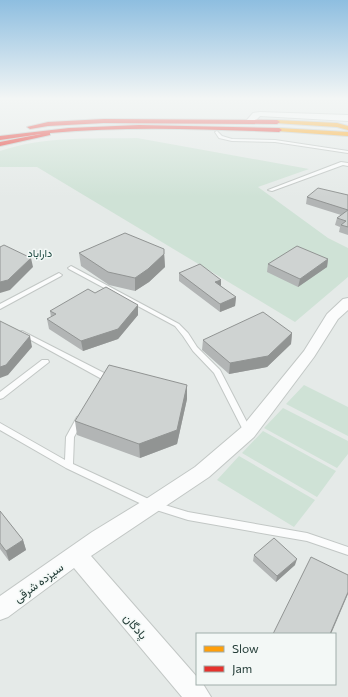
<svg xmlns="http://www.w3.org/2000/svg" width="348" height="697" font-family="Commissioner,Vazirmatn,sans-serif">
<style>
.green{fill:#cfe2d6}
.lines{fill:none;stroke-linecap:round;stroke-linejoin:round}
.lane-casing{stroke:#c2c7c5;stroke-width:2}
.street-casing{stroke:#c2c7c5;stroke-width:2}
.slow-casing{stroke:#c1c7c5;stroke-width:2}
.jam-casing{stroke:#c1c7c5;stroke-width:2}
.lane{fill:#fbfcfc;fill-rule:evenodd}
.street{fill:#fbfcfc;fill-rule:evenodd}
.slow{fill:#ff9f0a;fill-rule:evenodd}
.jam{fill:#e5322d;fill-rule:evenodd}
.wall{fill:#b2b5b5}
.shaded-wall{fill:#919493}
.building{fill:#cfd3d2;stroke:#919493}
.labels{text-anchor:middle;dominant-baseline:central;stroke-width:3;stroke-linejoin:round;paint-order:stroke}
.neighbourhood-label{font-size:11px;fill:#214d45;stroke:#f3f8f6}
.near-street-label{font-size:12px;fill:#233c37;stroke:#f3f8f6}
</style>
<rect width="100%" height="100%" fill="#e5eae8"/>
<path class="green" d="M137,138L309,169L258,187L328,238L348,248V277L295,322L37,167H0V151C44,136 91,139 137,138Z
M304,385L348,407V436L286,404Z
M283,408L348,441V454L337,468L264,428Z
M263,431L336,471L317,497L242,453Z
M239,456L315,500L294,527L217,480Z"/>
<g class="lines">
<defs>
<path id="lane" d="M217,131L222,136L232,139L275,140L348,151V153L275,142L232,141L219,138L215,132Z
M341,162L348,163V166L343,165L272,191L268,190Z
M71,266L179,324L188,333L197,347L220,370L252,432L251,434L248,435L245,434L214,373L193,351L183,336L175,326L69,269L68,268Z
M59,273L62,275L61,276L0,309V304Z
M22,331L106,374L109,379L106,385H100L99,383L101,379L100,378L20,334L19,333L20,332Z
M42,360H48L49,362L3,398L0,399V392Z
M80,416L83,417L84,419L74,437L73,464L155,502L188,512L307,533L348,547V555L307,541L188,520L150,508L66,468L0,430V423L65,460L66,437L77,417Z"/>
<path id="street" d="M260,112L348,115V121L260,116L253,123H247L246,121L253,113Z
M348,298V310L338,319L314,357L254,437L209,477L91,556L197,677V684H203L211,697H182L74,568L8,617L0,620V596L92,532L146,499L195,467L242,427L304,351L327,314L343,299Z"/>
<path id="slow" d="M277,120L337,123L348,126V130L337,127L275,123V121Z
M279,128L348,132V136L277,131L276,130Z"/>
<path id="jam" d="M104,119L277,120L280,122L277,124L104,123L48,126L30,129L27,127L48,122Z
M139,125L279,128L282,130L279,132C203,129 126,126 50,133V135L0,146V142L41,134L0,140V136L69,128Z"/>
</defs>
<use href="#lane" class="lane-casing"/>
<use href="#street" class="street-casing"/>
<use href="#slow" class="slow-casing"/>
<use href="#jam" class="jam-casing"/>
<use href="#lane" class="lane"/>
<use href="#street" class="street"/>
<use href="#slow" class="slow"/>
<use href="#jam" class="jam"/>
</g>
<path class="wall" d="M348,195V235L339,232L340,227L335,225L337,218L341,215L306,204L307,197Z
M164,249L165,267L149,282L135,291L109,285L81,266L79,253Z
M328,259L327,267L298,287L267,272L268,264Z
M179,273L221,280V287L236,297L235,306L220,312L179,281Z
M50,311L138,315L118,339L83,351L49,329L47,319L51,317Z
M292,333L291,344L267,367L229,374L202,350L203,340Z
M187,399L177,444L140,458L77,435L75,421Z
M0,511L23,540L26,550L9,561L0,549Z
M254,555L295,565L276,582L253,561Z"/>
<path class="shaded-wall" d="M164,254L165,267L149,282L135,291V278Z
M31,258L33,267L10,290L0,293V282Z
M328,259L327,267L298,287L300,279Z
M221,280V288L215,282Z
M236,297L235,306L220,312V304Z
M138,305V315L118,339L83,351L81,341Z
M292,333L291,344L267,367L229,374L230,363Z
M30,336L32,347L8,375L0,378V367Z
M187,385V399L177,444L140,458L139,444Z
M23,540L26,550L9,561L6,551Z
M297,559L295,565L276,582L277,576Z
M348,592V594L331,634H330Z"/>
<path class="building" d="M318,188L348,195V210L307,197Z
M348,210V227L341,225L346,221L337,218Z
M125,233L164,249V254L148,269L135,278L108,272L79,253Z
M4,245L31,258L8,280L0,282V247Z
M297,246L328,259L300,279L268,264Z
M200,264L221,280L215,282L236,297L220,304L179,273Z
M106,287L138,305L118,329L81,341L47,319L56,314L50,311L88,289L95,293Z
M263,312L292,333L268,356L230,363L203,340Z
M0,321L30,336L6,365L0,367Z
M109,365L187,385L177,430L139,444L75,421Z
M0,511L23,540L6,551L0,543Z
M274,538L297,559L277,576L254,555Z
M311,557L348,575V592L330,634H273Z"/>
<linearGradient id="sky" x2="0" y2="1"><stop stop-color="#8ebee0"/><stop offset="0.5" stop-color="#f3f6f5"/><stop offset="1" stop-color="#f3f6f5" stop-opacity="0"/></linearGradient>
<rect width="348" height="197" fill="url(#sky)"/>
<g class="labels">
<g class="neighbourhood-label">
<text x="40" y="252">داراباد</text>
</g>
<g class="near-street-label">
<text transform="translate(38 582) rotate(-36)">سیزده شرقی</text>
<text transform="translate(136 626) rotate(49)">پادگان</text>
</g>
</g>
<rect x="196" y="633" width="140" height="52" fill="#f3f8f6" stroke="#a0adaa"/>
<rect x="204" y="646" width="20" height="6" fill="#ff9f0a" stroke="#a0adaa"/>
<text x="232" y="653" font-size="12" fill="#233c37">Slow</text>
<rect x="204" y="666" width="20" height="6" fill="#e5322d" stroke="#a0adaa"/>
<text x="232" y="673" font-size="12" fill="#233c37">Jam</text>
</svg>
